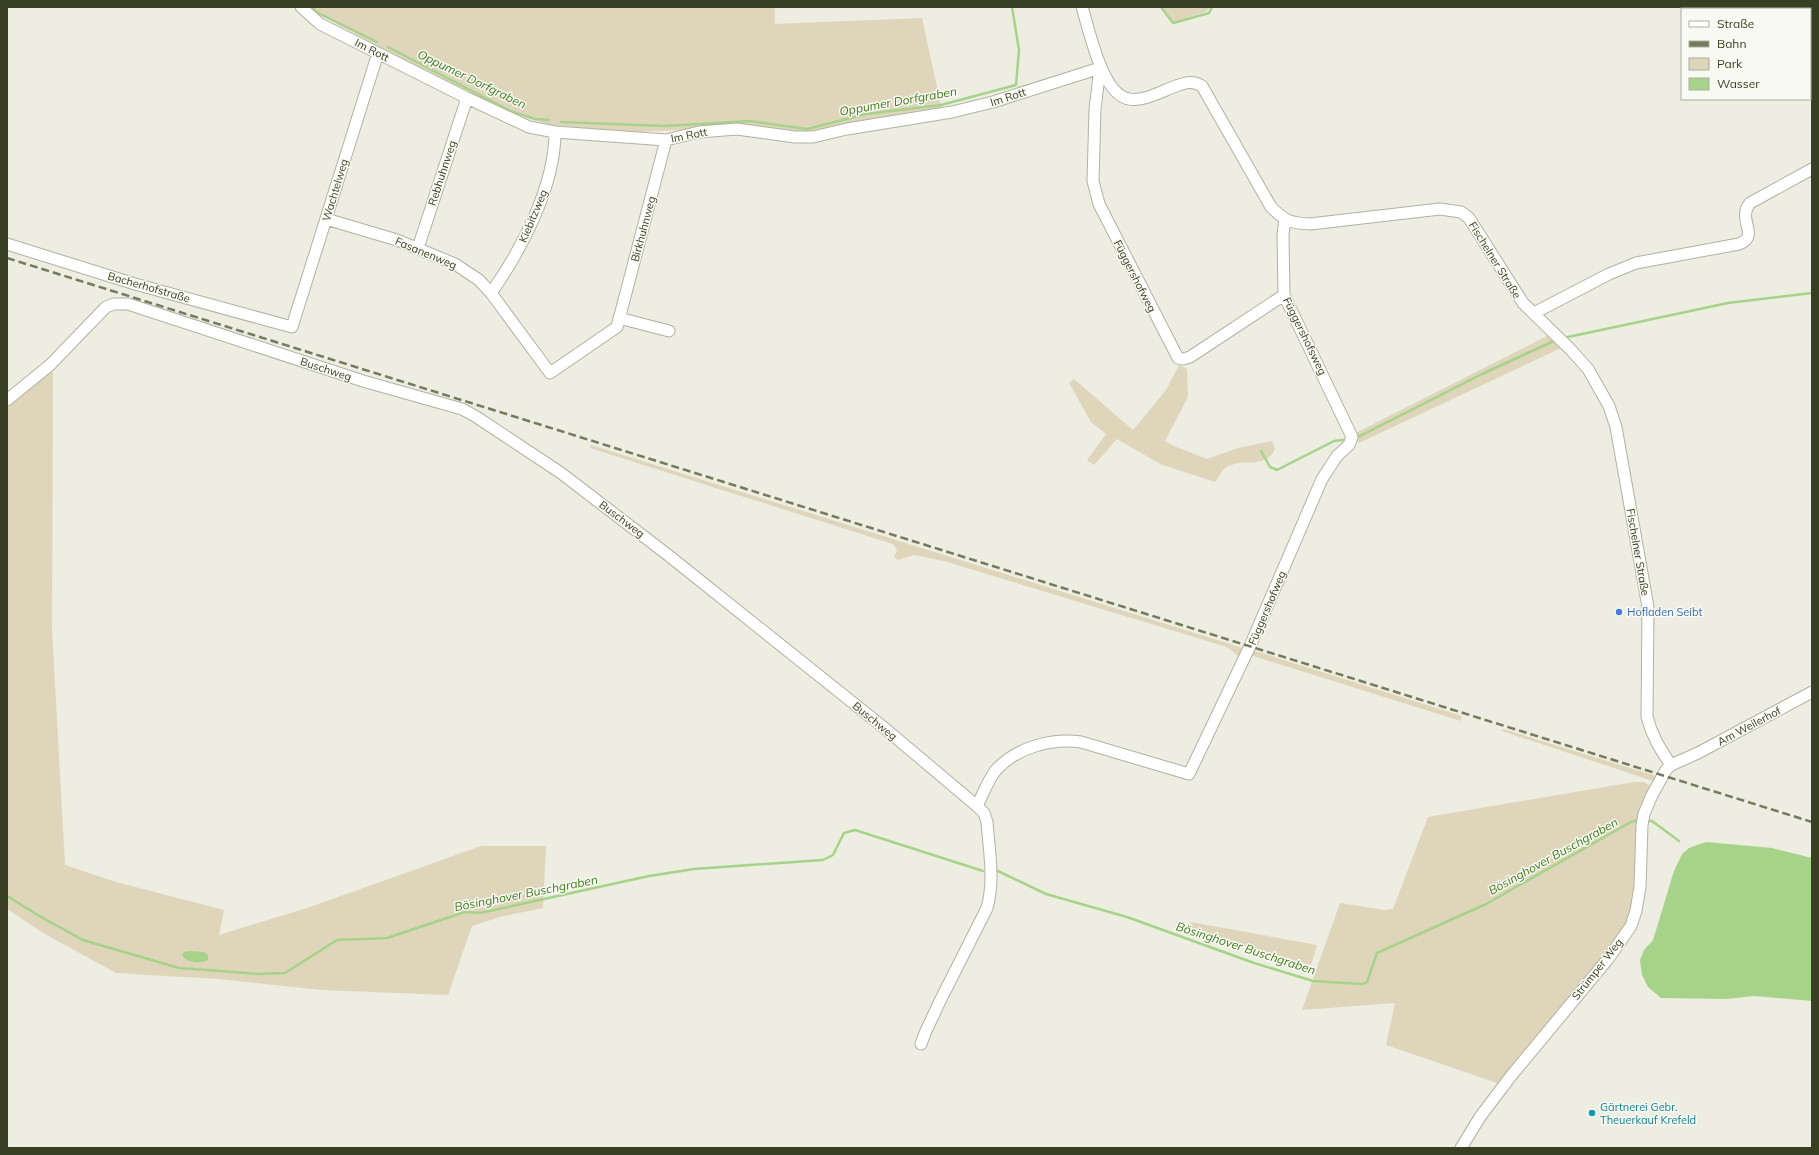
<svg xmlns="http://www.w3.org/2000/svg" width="1819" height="1155" font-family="Mulish,sans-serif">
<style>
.green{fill:#ded5bb}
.water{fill:#a6d389}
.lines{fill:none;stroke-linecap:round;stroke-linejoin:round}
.stream{stroke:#a6d389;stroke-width:2.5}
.minor-casing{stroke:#b0b2a1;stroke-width:13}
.minor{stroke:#fff;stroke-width:11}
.rail{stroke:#747a5c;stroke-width:2.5;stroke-dasharray:8 4;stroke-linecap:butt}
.shop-dot{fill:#3f7fe0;stroke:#f9f9f3;stroke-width:1.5}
.culture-dot{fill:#0f9aa8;stroke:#f9f9f3;stroke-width:1.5}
.labels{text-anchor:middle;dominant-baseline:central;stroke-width:3;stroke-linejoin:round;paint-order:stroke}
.street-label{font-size:11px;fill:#393f22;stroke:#f9f9f3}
.shop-label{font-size:11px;fill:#366cbe;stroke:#f9f9f3;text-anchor:start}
.culture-label{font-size:11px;fill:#0d838f;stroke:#f9f9f3;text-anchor:start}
.water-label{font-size:12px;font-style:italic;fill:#3f7c1a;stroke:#f9f9f3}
</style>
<rect width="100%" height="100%" fill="#edede2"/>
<path class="green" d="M306,7H775V24L922,18L942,110L812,133L736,124L685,130L633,132L549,125L503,109L379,47Z
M1163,7H1210L1205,12L1173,22Z
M1549,335L1561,348L1359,443L1354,434Z
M53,364L52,630L65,865L116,882L224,910L219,935L310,907L481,846H546L543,908L500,917L472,926L448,995L321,990L218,979L116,973L43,933L7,909V402Z
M1179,365L1187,369L1188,397L1165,441L1174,446L1207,459L1238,448L1272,441L1275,449C1266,471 1241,456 1224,469C1221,472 1218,478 1215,482L1160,464L1117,439L1094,465L1087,460L1106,434L1091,422L1069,383L1074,379L1133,430L1166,390Z
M591,445L1246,649L1241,658L1227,647L944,561L914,555L898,560L894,557L897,550L893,544L590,448Z
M1252,650L1462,716L1461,721L1250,655Z
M1503,729L1656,776L1653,781L1502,731Z
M1634,782H1644L1650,786L1644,798L1640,813L1638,887L1628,926L1500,1084L1386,1045L1395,1003L1302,1010L1340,903L1385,910L1393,909L1428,817Z
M1191,922L1317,945L1311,965L1189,930Z"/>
<path class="water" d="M1706,842L1772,848L1812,858V1001L1754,996L1727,999L1661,998L1648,987L1642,975L1640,960L1644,950L1653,940L1674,871L1682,854L1689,848Z
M188,951L204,952L208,955V960C201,964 186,963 182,955L184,952Z"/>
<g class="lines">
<path class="stream" d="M311,7L318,13L377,42
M1161,7L1173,23L1209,13L1212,7
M388,47L510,111L535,119L549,120
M561,122L665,126L749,121L807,129L866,114L941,105L1016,85L1019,50L1012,7
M1568,337L1728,303L1812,293
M1356,438L1482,374L1554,341
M1261,451L1270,467L1277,470L1334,441L1343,440
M1646,821H1652L1679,841
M998,871L1046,894L1127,917L1254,963L1313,981L1363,984L1367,982L1377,953L1486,904L1631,822L1639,820
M7,896L41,917L83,940L179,968L258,974L285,973L337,940L387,938L465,912L480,913L649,876L694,869L823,860L833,855L844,833L855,830L983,871"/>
<defs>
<path id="minor" d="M301,7L320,24L467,98L529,127L555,132L666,140L699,132L737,129L795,137H813L847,129L952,112L993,102L1100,68
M1082,7C1089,29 1102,95 1129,99C1143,102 1162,91 1176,86C1185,83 1192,80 1202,86L1271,207C1285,221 1290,223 1310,224L1440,209L1461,212L1469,218L1523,303L1571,350L1588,369L1609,406L1616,427L1648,607L1647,717C1652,736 1660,749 1671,765
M1100,68L1095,109L1093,181L1099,204L1178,358L1183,359L1190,357L1284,295
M326,219L397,240L455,264L479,280L491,293L550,373L617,327L666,140
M7,244L135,284L292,327L378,53
M418,248L467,98
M491,293C522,249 555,186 555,132
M1534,313L1609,274L1636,263L1739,244C1761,235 1736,220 1750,203L1812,169
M619,318L669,331
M7,400L50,365L106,307L114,304H128L363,381L462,409L475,416L561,473L668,555L882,726L977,806C983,794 988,780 996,770C1017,747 1052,738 1081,742L1189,774L1250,646L1322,479L1337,456L1349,445L1352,437L1284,295L1283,234L1285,220
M921,1044L925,1033L940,1001L987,908C995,880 989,850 987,822L984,813L977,806
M1461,1148L1480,1117L1511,1076L1608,959L1631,926L1636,911L1640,887L1642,825L1644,814L1652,795L1666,770L1671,765L1698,753L1812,692"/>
</defs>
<use href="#minor" class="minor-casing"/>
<use href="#minor" class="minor"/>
<path class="rail" d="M7,258L1812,822"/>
</g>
<circle class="shop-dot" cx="1619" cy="612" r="4"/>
<circle class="culture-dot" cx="1592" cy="1113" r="4"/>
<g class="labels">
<g class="street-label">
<text transform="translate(372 50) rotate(27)">Im Rott</text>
<text transform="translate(1008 97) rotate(-18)">Im Rott</text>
<text transform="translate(689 135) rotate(-11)">Im Rott</text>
<text transform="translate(442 173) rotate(-72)">Rebhuhnweg</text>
<text transform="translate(335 190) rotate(-73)">Wachtelweg</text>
<text transform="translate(533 216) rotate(-67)">Kiebitzweg</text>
<text transform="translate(643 229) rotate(-75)">Birkhuhnweg</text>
<text transform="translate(426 253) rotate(23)">Fasanenweg</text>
<text transform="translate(1495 260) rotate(58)">Fischelner Straße</text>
<text transform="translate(1135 276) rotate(63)">Függershofweg</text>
<text transform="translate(149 287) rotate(16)">Bacherhofstraße</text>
<text transform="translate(1305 336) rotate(64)">Függershofsweg</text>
<text transform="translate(326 369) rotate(18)">Buschweg</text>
<text transform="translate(622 519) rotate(37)">Buschweg</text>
<text transform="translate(1638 552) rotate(80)">Fischelner Straße</text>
<text transform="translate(1267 608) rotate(-67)">Függershofweg</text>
<text transform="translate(875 721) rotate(39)">Buschweg</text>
<text transform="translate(1749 726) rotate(-28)">Am Weilerhof</text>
<text transform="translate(1597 969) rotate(-52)">Strümper Weg</text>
</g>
<g class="shop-label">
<text x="1627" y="612">Hofladen Seibt</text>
</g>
<g class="culture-label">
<text x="1600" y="1107">Gärtnerei Gebr.<tspan x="1600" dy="13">Theuerkauf Krefeld</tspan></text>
</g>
<g class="water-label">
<text transform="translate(472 79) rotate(26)">Oppumer Dorfgraben</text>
<text transform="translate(898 101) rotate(-10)">Oppumer Dorfgraben</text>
<text transform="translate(1553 856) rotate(-29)">Bösinghover Buschgraben</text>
<text transform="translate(526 893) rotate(-11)">Bösinghover Buschgraben</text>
<text transform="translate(1246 948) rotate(18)">Bösinghover Buschgraben</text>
</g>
</g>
<rect width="1819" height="1155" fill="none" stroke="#393f22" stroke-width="16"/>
<rect x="1681" y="8" width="130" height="92" fill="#f9f9f3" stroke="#acaf9f"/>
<rect x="1689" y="21" width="20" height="6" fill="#ffffff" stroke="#acaf9f"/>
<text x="1717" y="28" font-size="12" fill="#393f22">Straße</text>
<rect x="1689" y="41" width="20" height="6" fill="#747a5c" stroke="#acaf9f"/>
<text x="1717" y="48" font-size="12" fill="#393f22">Bahn</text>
<rect x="1689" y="58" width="20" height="12" fill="#ded5bb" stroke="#acaf9f"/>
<text x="1717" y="68" font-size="12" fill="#393f22">Park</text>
<rect x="1689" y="78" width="20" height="12" fill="#a6d389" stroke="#acaf9f"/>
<text x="1717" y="88" font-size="12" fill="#393f22">Wasser</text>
</svg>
